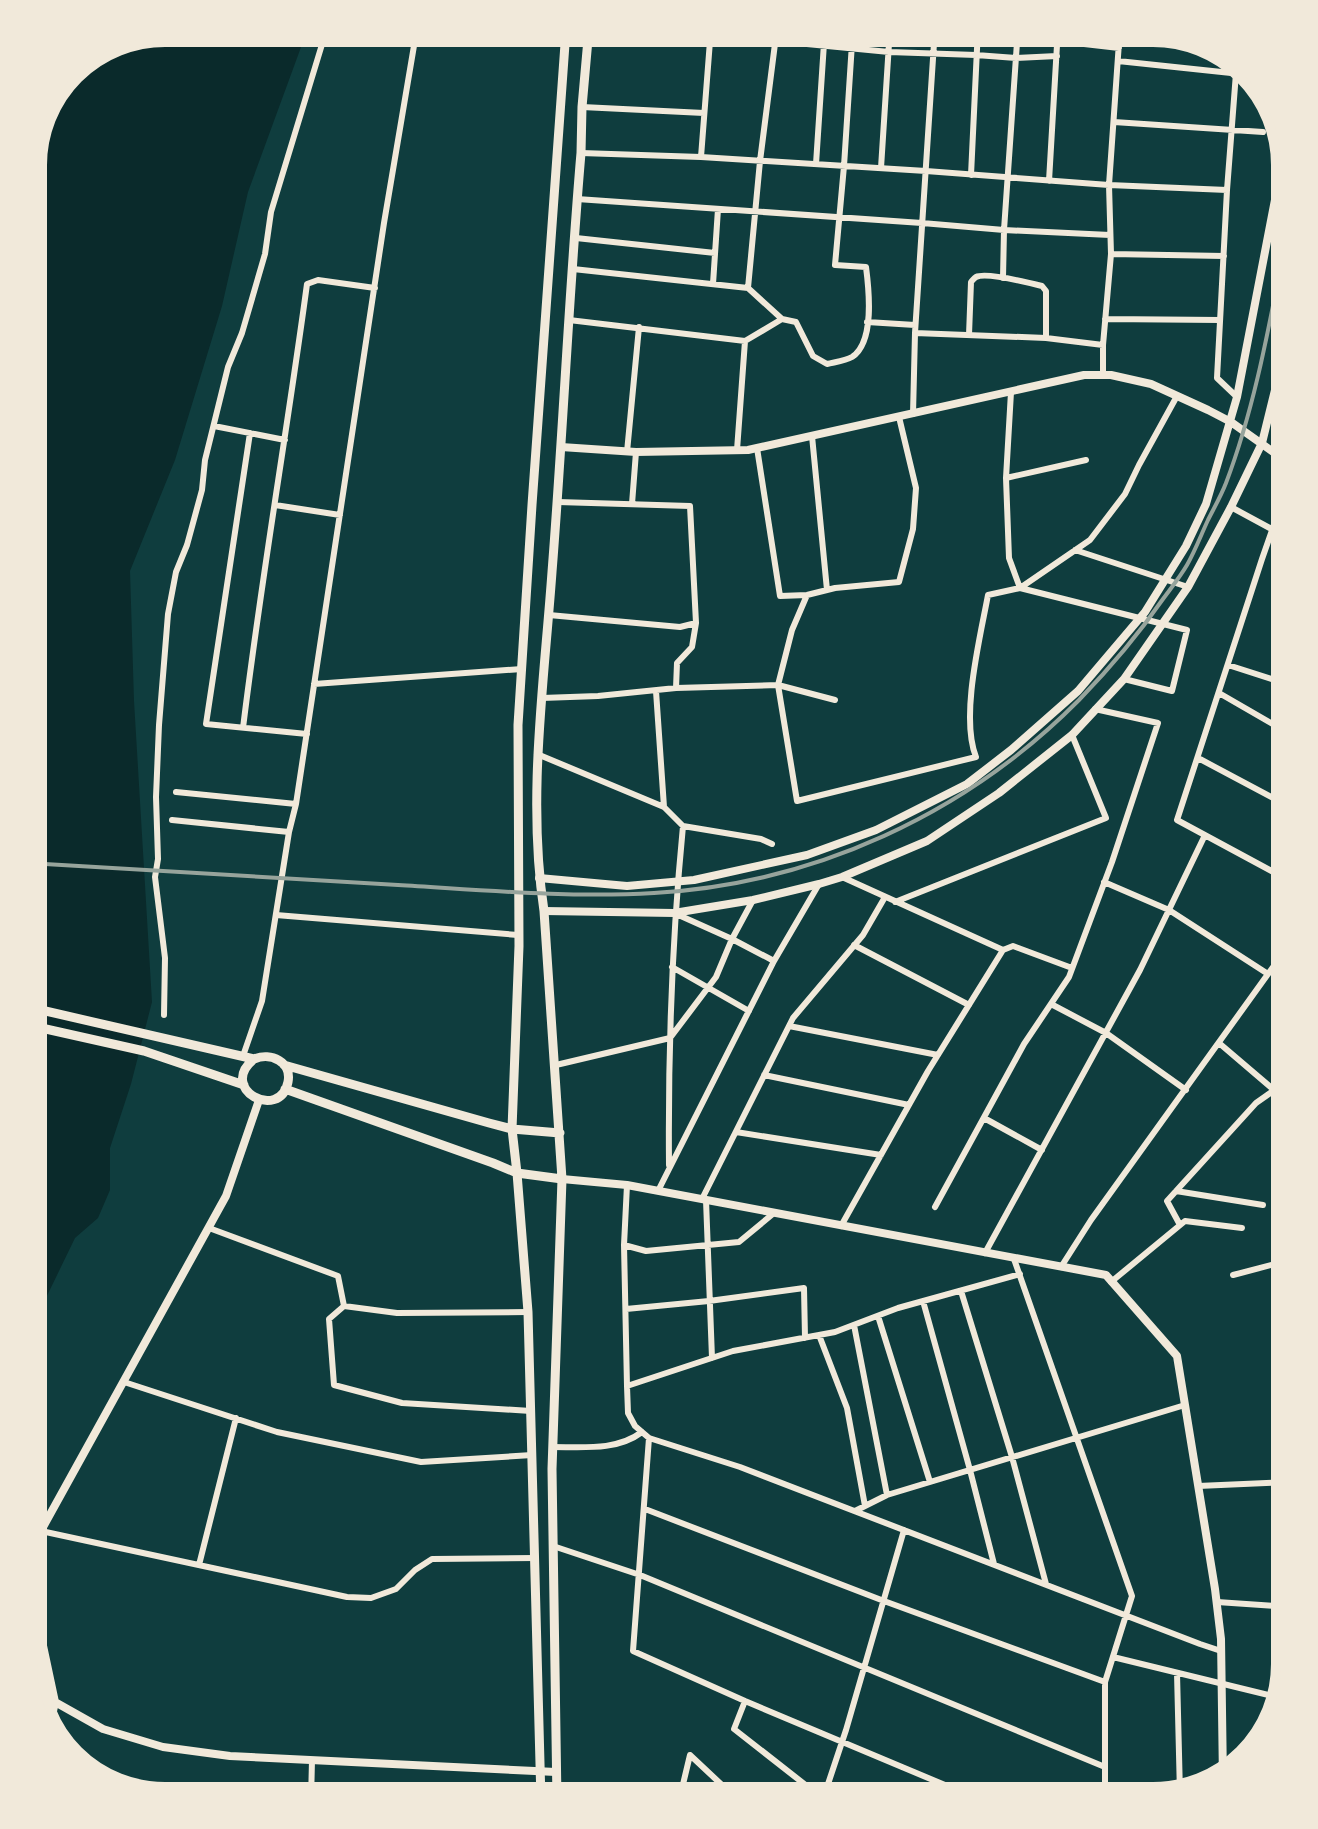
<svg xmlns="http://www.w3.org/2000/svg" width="1318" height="1829" viewBox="0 0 1318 1829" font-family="'Fira Sans',sans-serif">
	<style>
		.water { fill: #0a2a2b }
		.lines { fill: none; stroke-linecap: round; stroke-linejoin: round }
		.minor { stroke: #f1e9da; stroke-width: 6 }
		.secondary { stroke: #f1e9da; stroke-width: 8 }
		.primary { stroke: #f1e9da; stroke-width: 9 }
		.rail { stroke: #97a49c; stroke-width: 4 }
		.rim { fill: none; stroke: #f1e9da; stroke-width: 10 }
	</style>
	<rect width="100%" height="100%" fill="#0f3d3e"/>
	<path class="water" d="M165 28H308L248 192 222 306 175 460 130 571 134 701 152 1002 131 1084 110 1148V1190L98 1218 75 1238 28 1335V156L42 104 74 62Z"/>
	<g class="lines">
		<path class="minor" d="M588 32 710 40
			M776 41 889 52 976 55 1016 58 1057 56
			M1058 41 1119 48
			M1118 61 1250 75
			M1236 73 1227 190 1217 378 1237 397
			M582 107 704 113
			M1114 122 1263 132
			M581 153 701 157 926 171 1109 185 1227 190
			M701 157 711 28
			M816 164 825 28
			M881 168 890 28
			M971 175 978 28
			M1049 181 1058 28
			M577 199 922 223 1004 230 1110 235
			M576 238 715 253
			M1111 254 1224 256
			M573 269 748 288
			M1003 278 1004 230 1018 28
			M713 284 718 209
			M782 319 796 322 813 356 827 364C835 362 845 361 852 357 875 342 869 290 866 267L835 265 844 166 853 28
			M1105 319 1220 320
			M569 320 745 341
			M867 322 915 325
			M915 333 1046 338 1103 345
			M969 335 971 282C973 280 974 278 976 277 986 272 1030 283 1042 286L1046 291V338
			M1103 375V345L1111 254 1109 185 1120 28
			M1011 392 1006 478 1009 558 1020 588 1187 630 1172 691 1124 679
			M913 414 915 333 935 28
			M214 426 285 440
			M250 433 206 724 307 734
			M812 436 827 590
			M757 448 780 596 807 595 835 588 899 582 913 529 916 488 899 417
			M737 450 745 341 782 319 748 288 760 161 777 28
			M627 452 639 327
			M1006 478 1086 460
			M632 504 636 452
			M275 505 340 515
			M1231 507 1290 539
			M1075 550 1188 587
			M807 595 792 630 778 685 797 801 976 757C960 717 980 638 988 595L1020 588 1090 540 1125 494 1139 465 1177 396
			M549 615 680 627 696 623
			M1228 665 1275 680 1290 650
			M314 684 522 669
			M676 688 778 685 835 700
			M656 691 664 807
			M1219 693 1290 734
			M542 698 598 696 676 688 677 663 692 647 696 623 690 506 558 502
			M243 728C261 580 287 432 307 284L318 280 375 288
			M537 754 664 807 683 826 761 839 772 844
			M1198 758 1290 807
			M176 792 296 804
			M172 820 289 832
			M1290 881 1177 820 1262 559 1290 479
			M1104 882 1169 910 1268 974
			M895 902 1106 818 1072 735
			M674 913 732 939 774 961
			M276 915 518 935
			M854 945 969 1005
			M1003 950 1013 946 1072 968
			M672 967 749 1011
			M1051 1004 1106 1033 1186 1090
			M164 1015 165 958 155 877 158 859 156 797 159 725 168 614 176 572 187 545 202 490 205 460 228 367 242 333 265 254 271 212 327 28
			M789 1026 938 1055
			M1219 1043 1274 1090 1290 1127
			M243 1056 262 1001 289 832 296 804 384 223 417 28
			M556 1065 670 1038 716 977 732 939 753 900
			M764 1075 909 1105
			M984 1118 1042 1150
			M736 1132 881 1155
			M669 1165C668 1052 672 939 683 826
			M627 1185 624 1245 627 1386 628 1413 635 1426 649 1438 740 1467 1200 1644 1221 1651
			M658 1191 774 961 819 884
			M1176 1191 1263 1205
			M702 1199 793 1018 863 935 885 897
			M706 1200 712 1358
			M935 1207 1024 1044 1069 977 1112 862 1158 723 1095 709
			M1180 1225 1167 1201 1256 1103 1290 1079
			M841 1226 928 1071 1003 950 842 877
			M209 1228 338 1276 344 1306 397 1313 528 1312
			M624 1245 646 1251 739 1242 774 1213
			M985 1253 1140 970 1205 835
			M1014 1259 1132 1596 1105 1682V1801
			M1061 1267 1091 1220 1268 974 1288 947 1290 949
			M1233 1275 1290 1260
			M1111 1282 1185 1221 1242 1228
			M961 1291 1012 1457 1046 1584
			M923 1301 970 1470 994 1564
			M344 1306 329 1319 334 1385 402 1403 531 1411
			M626 1309 709 1301 804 1288 805 1338
			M878 1316 930 1482
			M854 1325 887 1495
			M819 1335 847 1408 865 1506
			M124 1382 277 1432 421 1462 532 1455
			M627 1386 733 1351 835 1332 898 1308 1020 1274
			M649 1438 633 1651 745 1701 983 1801
			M552 1447C583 1447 617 1451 642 1432
			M1198 1486 1290 1482
			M645 1509 884 1601 1105 1682
			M855 1511 887 1495 1185 1405
			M41 1531 347 1597 371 1598 396 1589 415 1570 432 1559 535 1558
			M553 1546 640 1575 1105 1767
			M199 1565 236 1418
			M1217 1602 1290 1607
			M1113 1657 1281 1698
			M1177 1673 1180 1794
			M745 1701 734 1729 826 1801
			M823 1799 846 1730 904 1530
			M311 1801 312 1760
			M679 1801 690 1755 739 1801"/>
		<path class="secondary" d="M561 447 636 452 748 450 1084 375H1111L1151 384 1208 410 1231 422 1290 464
			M539 878 627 886 694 880 807 855 876 830 967 784 1011 750 1078 691 1145 612 1186 546 1206 504 1237 397 1285 148
			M544 911 674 913 753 900 819 884 842 877 927 841 999 793 1072 735 1124 679 1188 587 1231 507 1262 443 1290 329
			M562 1179 627 1185 1106 1275 1177 1356 1215 1589 1221 1639 1223 1781
			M55 1702 103 1729 163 1747 230 1756 556 1772
			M48 1734 55 1702 35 1608 32 1547 226 1196 259 1100"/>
		<path class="primary" d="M28 1007 254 1059C271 1052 292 1062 288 1082 280 1122 217 1089 254 1059
			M28 1025 144 1051 244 1085
			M284 1065 489 1123 512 1129 560 1133
			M285 1089 493 1163 517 1173 562 1179
			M541 1801 528 1312 517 1173 512 1129 519 946 518 725 532 505 565 44 568 28
			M557 1801 552 1469 562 1179 544 911C527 799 544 684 552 572 563 432 569 292 581 153L582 107 589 28"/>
		<path class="rail" d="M28 863C152 870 275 878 398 885 483 890 569 898 654 893 814 884 966 814 1079 700 1110 668 1138 635 1163 599 1171 588 1180 577 1187 565 1195 551 1201 535 1208 520 1214 508 1221 496 1226 483 1258 399 1272 308 1290 219"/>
	</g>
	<path d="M0 0H1318V1829H0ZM165 42H1153A123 123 0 0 1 1276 165V1664A123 123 0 0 1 1153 1787H165A123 123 0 0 1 42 1664V165A123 123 0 0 1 165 42Z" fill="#f1e9da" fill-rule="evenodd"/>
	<path class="rim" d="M165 42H1153A123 123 0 0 1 1276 165V1664A123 123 0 0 1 1153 1787H165A123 123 0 0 1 42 1664V165A123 123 0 0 1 165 42Z"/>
</svg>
